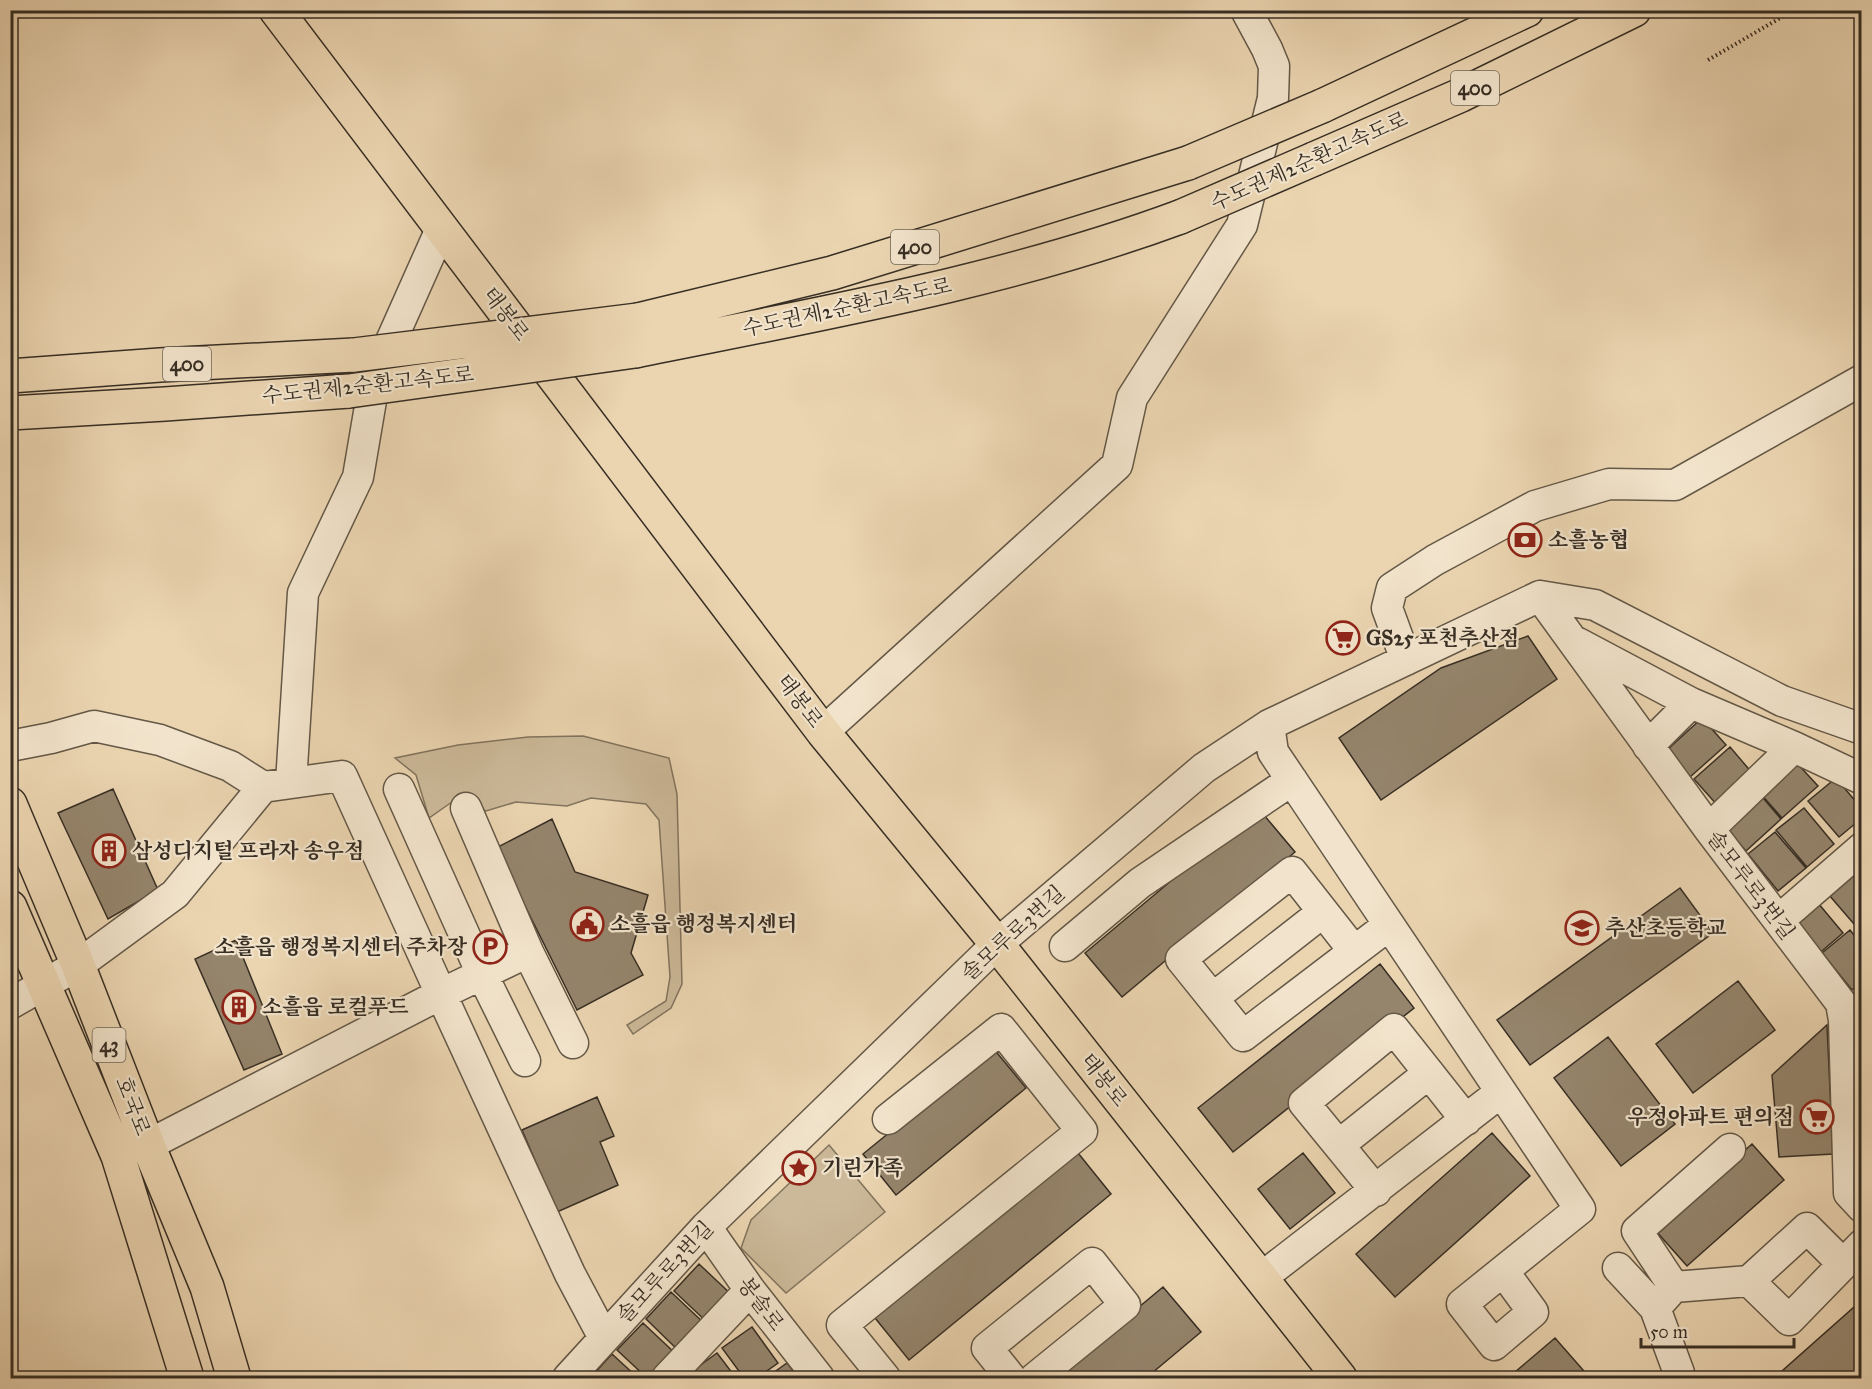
<svg xmlns="http://www.w3.org/2000/svg" width="1872" height="1389" viewBox="0 0 1872 1389" font-family="'IM FELL Great Primer','Noto Serif KR',serif">
	<style>
		.green { fill: #ccb999; stroke: #82745e; stroke-width: 1.5 }
		.building { fill: #95856d; stroke: #372e24; stroke-width: 1.5 }
		.lines { fill: none; stroke-linecap: round; stroke-linejoin: round }
		.minor-casing { stroke: #645847; stroke-width: 33 }
		.major-casing { stroke: #372e24; stroke-width: 36 }
		.highway-casing { stroke: #372e24; stroke-width: 36 }
		.path { stroke: #372e24; stroke-width: 4; stroke-dasharray: 1.5 3; stroke-linecap: butt }
		.minor { stroke: #f2e4cc; stroke-width: 30 }
		.major { stroke: #ebd5b1; stroke-width: 33 }
		.highway { stroke: #ebd5b1; stroke-width: 33 }
		.highway-bridge-casing { stroke: #372e24; stroke-width: 36; stroke-linecap: butt }
		.highway-bridge { stroke: #ebd5b1; stroke-width: 33 }
		.labels { text-anchor: middle; dominant-baseline: central; stroke-width: 4.5; stroke-linejoin: round; paint-order: stroke }
		.shield { fill: #f2e4cc; stroke: #6f6556; stroke-width: 1.5 }
		.shield-label { font-size: 20px; font-weight: bold; fill: #372e24 }
		.street-label { font-size: 21px; fill: #372e24; stroke: #f2e4cc }
		.poi-label { font-size: 21px; font-weight: bold; fill: #372e24; stroke: #f2e4cc; text-anchor: start }
	</style>
	<rect width="100%" height="100%" fill="#ebd5b1"/>
	<filter id="stains"><feTurbulence type="fractalNoise" baseFrequency=".00333" numOctaves="4"/><feColorMatrix values="0 0 0 0 .2 0 0 0 0 .09 0 0 0 0 .02 0 0 0 .5 -.17"/></filter>
	<radialGradient id="worn" r=".72"><stop offset=".6" stop-color="#630" stop-opacity="0"/><stop offset="1" stop-color="#630" stop-opacity=".3"/></radialGradient>
	<path class="green" d="M583 736 669 758 677 794 682 984 671 1008 633 1034 627 1025 666 1001 670 977 659 820 646 804 591 798 567 806 516 802 486 811 459 797 429 818 416 775 395 758 458 745 528 737Z
		M829 1145 885 1212 786 1293 741 1248 751 1220Z"/>
	<path class="building" d="M1528 636 1557 679 1381 800 1339 738 1441 668Z
		M1702 718 1726 745 1690 777 1667 750Z
		M1730 747 1753 774 1718 806 1694 779Z
		M1794 760 1818 786 1782 818 1759 792Z
		M1836 778 1862 809V818L1839 837 1808 801Z
		M113 789 158 890 108 919 58 813Z
		M1758 792 1781 819 1746 851 1722 824Z
		M1258 808 1295 852 1122 997 1085 953Z
		M1804 808 1834 844 1807 867 1776 830Z
		M552 819 575 872 648 895 631 953 643 975 577 1010 496 848Z
		M1775 832 1806 868 1778 891 1748 854Z
		M1850 865 1862 878V918L1854 924 1823 888Z
		M1680 888 1713 933 1530 1065 1497 1020Z
		M1813 897 1843 933 1816 956 1786 921Z
		M1850 930 1862 945V982L1852 990 1822 953Z
		M236 940 282 1054 244 1070 195 959Z
		M1380 964 1414 1008 1233 1152 1198 1108Z
		M1738 981 1775 1030 1693 1093 1656 1044Z
		M1827 1025 1833 1154 1779 1157 1772 1075Z
		M1608 1037 1675 1124 1621 1166 1554 1078Z
		M993 1048 1026 1088 896 1195 863 1154Z
		M597 1097 614 1136 600 1142 618 1185 557 1212 522 1130Z
		M1492 1133 1530 1176 1395 1297 1356 1254Z
		M1070 1143 1111 1194 909 1360 867 1308Z
		M1752 1144 1784 1180 1687 1266 1655 1230Z
		M1303 1153 1335 1193 1290 1229 1258 1189Z
		M699 1264 734 1297 709 1324 674 1291Z
		M1163 1287 1201 1332 1146 1378H1054Z
		M671 1292 707 1326 681 1353 646 1319Z
		M1862 1300V1369L1850 1378H1774Z
		M643 1323 678 1356 657 1378H647L617 1350Z
		M752 1327 778 1363 757 1378H744L722 1348Z
		M1555 1338 1590 1378H1508Z
		M717 1353 736 1378H683Z
		M612 1354 638 1378H590Z
		M787 1363 799 1378H766Z"/>
	<g class="lines">
		<defs>
			<path id="minor" d="M1540 596 1709 829 1841 1003 1844 1020 1849 1193 1862 1207
				M1578 643 1691 703 1794 747 1862 779
				M1406 660 1387 608 1392 588 1435 560 1535 506 1609 484 1675 485 1862 380
				M1269 725 1273 752 1580 1209 1462 1304 1494 1345 1533 1312 1503 1271
				M823 732 1117 465 1132 398 1242 225 1273 98 1274 66 1267 49 1246 10
				M10 746 51 738 94 726 160 740 230 766 263 787
				M1648 746 1691 703
				M291 783 303 593 358 477 375 377 441 229
				M399 789 482 974 525 1061
				M1709 829 1794 747
				M1779 920 1862 848
				M1065 946 1140 883 1292 780
				M1354 951 1292 872 1181 959 1243 1036 1389 925
				M528 952 573 1043
				M1213 998 1323 912
				M10 1004 78 965 175 894 263 787 342 776 441 994 570 1274 604 1338
				M148 1145 441 994 528 952 466 808
				M1339 1145 1429 1073
				M1376 1191 1304 1103 1394 1029 1466 1120
				M706 1227 750 1290 819 1378
				M1843 1264 1807 1228 1749 1281 1789 1320 1862 1245
				M1618 1268 1655 1308
				M1261 1278 1501 1092
				M1674 1287 1637 1231 1730 1149
				M1679 1373 1655 1308 1674 1287 1749 1281
				M568 1378 706 1227 997 944 1204 768 1269 725 1540 596 1595 605 1782 701 1862 729
				M667 1378 750 1290
				M885 1378 842 1325 1082 1131 1001 1029 888 1119
				M1011 1378 987 1348 1092 1263 1125 1305 1035 1378"/>
			<path id="major" d="M276 10 823 732 997 944 1340 1378
				M10 804 78 965 148 1145 207 1287 234 1378
				M10 907 118 1156 187 1378"/>
			<path id="highway" d="M1322 106 1527 10
				M1314 159 1461 95 1634 10
				M638 320 832 273 1188 163
				M635 351C818 314 1004 282 1180 217
				M10 376 160 365 354 355
				M10 413 165 404 349 391"/>
		</defs>
		<use href="#minor" class="minor-casing"/>
		<use href="#major" class="major-casing"/>
		<use href="#highway" class="highway-casing"/>
		<path class="path" d="M1708 60 1794 10"/>
		<use href="#minor" class="minor"/>
		<use href="#major" class="major"/>
		<use href="#highway" class="highway"/>
		<defs>
			<path id="highway-bridge" d="M1188 163 1322 106
				M1180 217 1314 159
				M354 355 638 320
				M349 391 635 351"/>
		</defs>
		<use href="#highway-bridge" class="highway-bridge-casing"/>
		<use href="#highway-bridge" class="highway-bridge"/>
	</g>
	<defs>
		<symbol id="bank-ring" viewBox="-11 -11 22 22"><circle r="9.5" fill="#f2e4cc" stroke="#8f2418" stroke-width="1.5"/><path d="M-6-4H6V4H-6ZM0-2.3a2.3 2.3 0 1 0 0 4.6a2.3 2.3 0 1 0 0-4.6Z" fill="#8f2418"/></symbol>
		<symbol id="supermarket-ring" viewBox="-11 -11 22 22"><circle r="9.5" fill="#f2e4cc" stroke="#8f2418" stroke-width="1.5"/><path d="M-6-5.5h2.5l.6 2H6L4.5 2H-2.5L-4.4-4H-6ZM-1.5 3.2a1.3 1.3 0 1 0 .1 0ZM3 3.2a1.3 1.3 0 1 0 .1 0Z" fill="#8f2418"/></symbol>
		<symbol id="building-ring" viewBox="-11 -11 22 22"><circle r="9.5" fill="#f2e4cc" stroke="#8f2418" stroke-width="1.5"/><path d="M-4-6H4V6H1V3H-1V6H-4ZM-2.5-4.3h1.7v1.8h-1.7ZM.8-4.3h1.7v1.8H.8ZM-2.5-1h1.7V.8h-1.7ZM.8-1h1.7V.8H.8Z" fill="#8f2418"/></symbol>
		<symbol id="civic-ring" viewBox="-11 -11 22 22"><circle r="9.5" fill="#f2e4cc" stroke="#8f2418" stroke-width="1.5"/><path d="M-.6-6.5H3V-4.5H.6V-3L4-1V1h2V6H-6V1h2V-1L-.6-3ZM-1.2 2.5V6h2.4V2.5Z" fill="#8f2418"/></symbol>
		<symbol id="school-ring" viewBox="-11 -11 22 22"><circle r="9.5" fill="#f2e4cc" stroke="#8f2418" stroke-width="1.5"/><path d="M0-5L7-2L0 1L-7-2ZM-4 1L0 2.5L4 1V4Q0 6-4 4Z" fill="#8f2418"/></symbol>
		<symbol id="parking-ring" viewBox="-11 -11 22 22"><circle r="9.5" fill="#f2e4cc" stroke="#8f2418" stroke-width="1.5"/><path d="M-3.5-5.5H1a3.5 3.5 0 0 1 0 7H-1V5.5H-3.5ZM-1-3.4V-.6H.8a1.4 1.4 0 0 0 0-2.8Z" fill="#8f2418"/></symbol>
		<symbol id="sight-ring" viewBox="-11 -11 22 22"><circle r="9.5" fill="#f2e4cc" stroke="#8f2418" stroke-width="1.5"/><path d="M0-6L1.8-2.2L6-1.7L2.9 1.2L3.7 5.4L0 3.3L-3.7 5.4L-2.9 1.2L-6-1.7L-1.8-2.2Z" fill="#8f2418"/></symbol>
	</defs>
	<g fill-rule="evenodd">
		<use href="#bank-ring" x="1506" y="521" width="38" height="38"/>
		<use href="#supermarket-ring" x="1324" y="619" width="38" height="38"/>
		<use href="#building-ring" x="90" y="832" width="38" height="38"/>
		<use href="#civic-ring" x="568" y="905" width="38" height="38"/>
		<use href="#school-ring" x="1563" y="909" width="38" height="38"/>
		<use href="#parking-ring" x="471" y="928" width="38" height="38"/>
		<use href="#building-ring" x="220" y="988" width="38" height="38"/>
		<use href="#supermarket-ring" x="1798" y="1098" width="38" height="38"/>
		<use href="#sight-ring" x="780" y="1149" width="38" height="38"/>
	</g>
	<g class="labels">
		<g class="shield">
			<rect x="1451" y="71" width="48" height="34" rx="4.5"/>
			<rect x="891" y="230" width="48" height="34" rx="4.5"/>
			<rect x="163" y="347" width="48" height="34" rx="4.5"/>
			<rect x="92.5" y="1028" width="33" height="34" rx="4.5"/>
		</g>
		<g class="shield-label">
			<text x="1475" y="88">400</text>
			<text x="915" y="247">400</text>
			<text x="187" y="364">400</text>
			<text x="109" y="1045">43</text>
		</g>
		<g class="street-label">
			<text transform="translate(1309 161) rotate(-24)">수도권제2순환고속도로</text>
			<text transform="translate(847 307) rotate(-12)">수도권제2순환고속도로</text>
			<text transform="translate(506 314) rotate(53)">태봉로</text>
			<text transform="translate(368 385) rotate(-6)">수도권제2순환고속도로</text>
			<text transform="translate(800 701) rotate(53)">태봉로</text>
			<text transform="translate(1751 885) rotate(53)">솔모루로3번길</text>
			<text transform="translate(1013 933) rotate(-42)">솔모루로3번길</text>
			<text transform="translate(1104 1080) rotate(52)">태봉로</text>
			<text transform="translate(133 1106) rotate(69)">호국로</text>
			<text transform="translate(665 1272) rotate(-47)">솔모루로3번길</text>
			<text transform="translate(761 1304) rotate(53)">봉솔로</text>
		</g>
		<g class="poi-label">
			<text x="1548" y="540">소흘농협</text>
			<text x="1366" y="638">GS25 포천추산점</text>
			<text x="132" y="851">삼성디지털 프라자 송우점</text>
			<text x="610" y="924">소흘읍 행정복지센터</text>
			<text x="1605" y="928">추산초등학교</text>
			<text x="467" y="947" text-anchor="end">소흘읍 행정복지센터 주차장</text>
			<text x="262" y="1007">소흘읍 로컬푸드</text>
			<text x="1794" y="1117" text-anchor="end">우정아파트 편의점</text>
			<text x="822" y="1168">기린가족</text>
		</g>
	</g>
	<rect width="1872" height="1389" fill="none" stroke="#ebd5b1" stroke-width="36"/>
	<rect x="12" y="12" width="1848" height="1365" fill="none" stroke="#372e24" stroke-width="3"/>
	<rect x="18" y="18" width="1836" height="1353" fill="none" stroke="#372e24" stroke-width="1.5"/>
	<path d="M1641 1338v9h153v-9" fill="none" stroke="#372e24" stroke-width="3"/>
	<text x="1650" y="1338" font-size="18" fill="#372e24" stroke="#f2e4cc" stroke-width="4.5" paint-order="stroke">50 m</text>
	<rect width="100%" height="100%" filter="url(#stains)"/>
	<rect width="100%" height="100%" fill="url(#worn)"/>
</svg>
